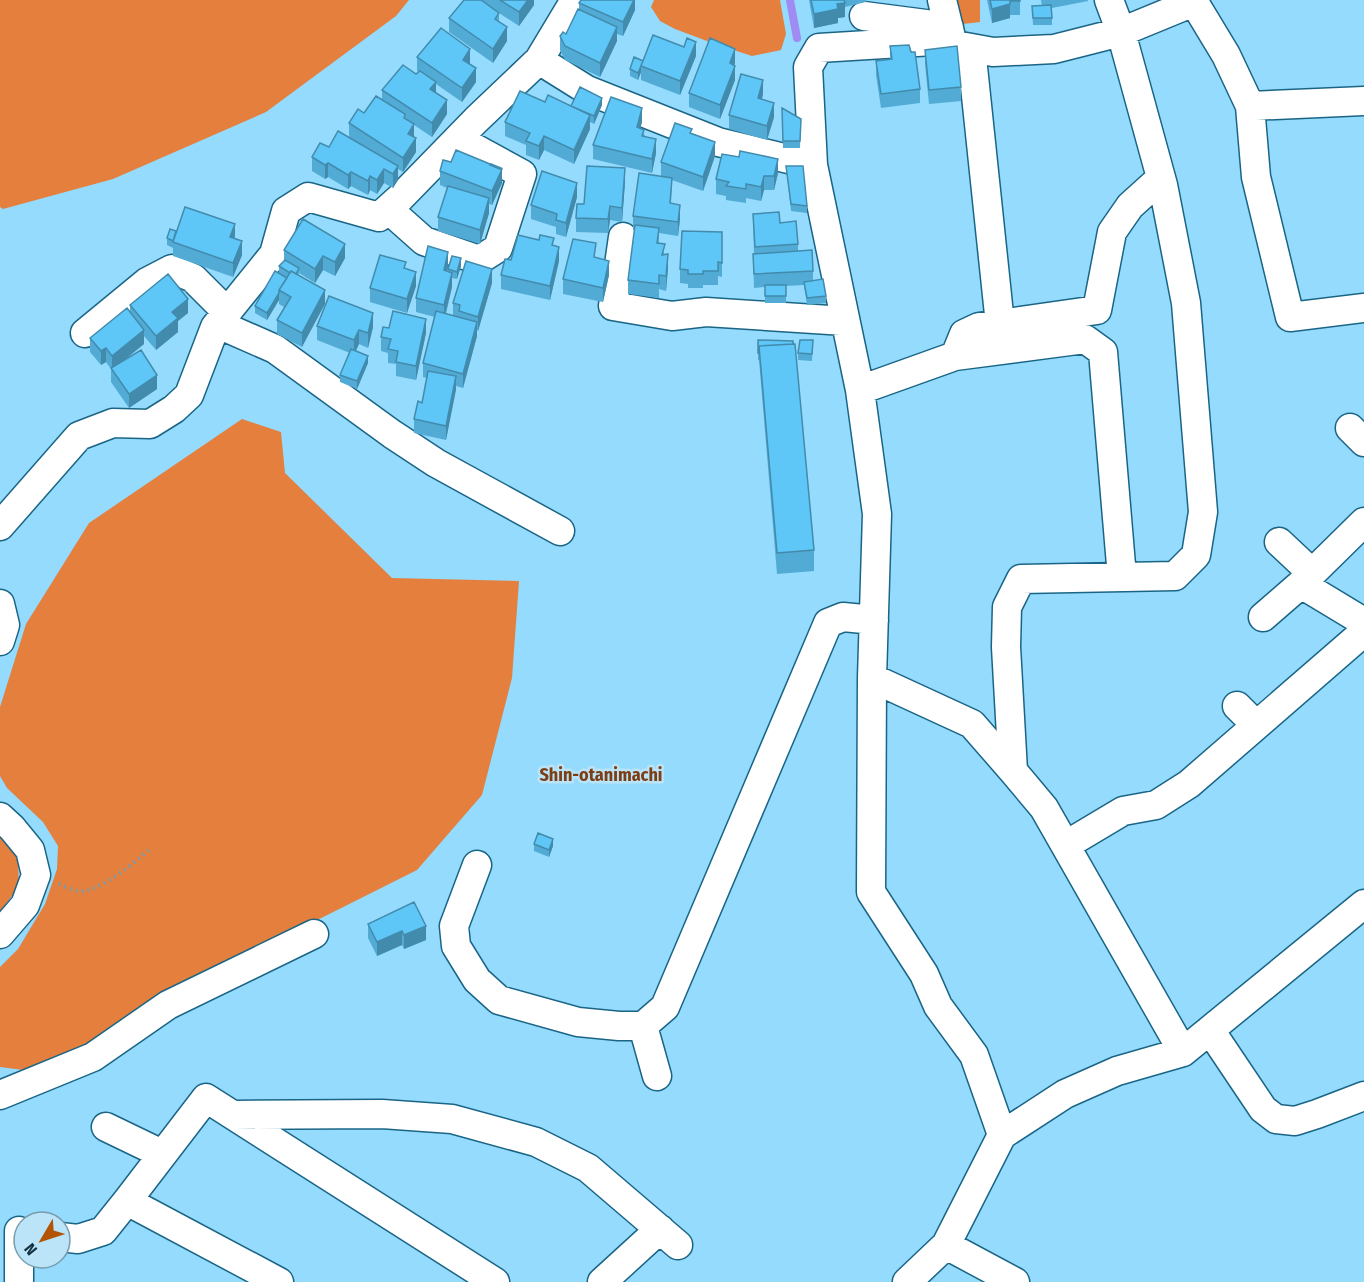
<svg xmlns="http://www.w3.org/2000/svg" width="1364" height="1282" viewBox="0 0 1364 1282" font-family="'Fira Sans Condensed',sans-serif">
	<style>
		.forest { fill: #e47f3d }
		.lines { fill: none; stroke-linecap: round; stroke-linejoin: round }
		.stream { stroke: #9f8bf1; stroke-width: 8 }
		.minor-casing { stroke: #1a6585; stroke-width: 31 }
		.path { stroke: #68a0bc; stroke-width: 4; stroke-dasharray: 1.5 4.5; stroke-linecap: butt }
		.minor { stroke: #fff; stroke-width: 28 }
		.wall { fill: #52abd4 }
		.shaded-wall { fill: #428bad }
		.building { fill: #5fc7f7; stroke: #428bad; stroke-width: 1.5 }
		.labels { text-anchor: middle; dominant-baseline: central; stroke-width: 5; stroke-linejoin: round; paint-order: stroke }
		.quarter-label { font-size: 18px; font-weight: bold; fill: #7c3f15; stroke: #bbe4f9 }
	</style>
	<rect width="100%" height="100%" fill="#94dbfe"/>
	<path class="forest" d="M0 0H409L396 16 266 112 113 179 3 209 0 207Z
		M654 0H780L786 34 781 50 752 56 715 44 675 29 660 21 651 7Z
		M955 0H980V22L963 24Z
		M242 419 281 432 285 473 392 578 519 581 512 678 482 795 417 870 156 1001 88 1049 23 1070 0 1067V967L18 949 45 904 57 869 58 846 43 822 7 788 0 776V707L26 624 89 523Z
		M0 825 18 861 19 886 0 912Z"/>
	<g class="lines">
		<path class="stream" d="M790 0 797 38"/>
		<defs>
			<path id="minor" d="M942 0 953 45
				M864 16 949 27
				M971 48 1000 324
				M539 60 575 0
				M1250 106 1364 101
				M388 209 424 241 479 260 498 248 522 174 458 139
				M623 237 613 306 672 316 706 312 845 321
				M218 324 275 349 392 434 436 463 560 531
				M85 333 147 282 172 269 193 278 227 312
				M955 356 964 334 979 327 1097 310 1112 232 1130 206 1161 178
				M860 390 955 356 1085 339 1103 352 1122 577
				M1350 428 1364 442
				M1364 522 1301 584 1364 622
				M0 526 79 436 113 423 150 424 174 409 189 395 215 327 274 254 286 211 308 197 379 217 400 198 476 120 539 60 587 90 718 142 813 165
				M1279 542 1312 573
				M0 604 5 625 0 641
				M1263 617 1301 584
				M872 678 972 724 1013 771 1044 808 1183 1052
				M1237 706 1256 725
				M1013 771 1006 647 1007 607 1021 579 1175 576 1196 555 1203 512 1186 303 1163 185 1121 32 1109 0
				M0 817 12 828 30 850 36 875 25 905 0 934
				M1066 845 1123 811 1156 805 1189 784 1364 632
				M477 865 454 926 456 946 477 980 499 1000 578 1022 619 1026H643L665 1007 828 623 843 617 874 620
				M643 1026 657 1076
				M1210 1030 1263 1109 1276 1119 1295 1121 1317 1114 1364 1096
				M0 1095 93 1057 168 1005 314 934
				M234 1115 382 1114 452 1119 536 1142 588 1168 678 1245
				M106 1127 162 1154
				M1002 1135 974 1055 938 1006 924 974 871 892 872 678 877 514 860 390 813 165 808 67 819 48 933 41 993 52 1054 49 1121 32 1194 2 1226 55 1250 106 1256 177 1290 317 1364 308
				M19 1231V1282
				M60 1237 78 1239 103 1231 127 1201
				M946 1245 1015 1282
				M279 1282 127 1201 206 1098 495 1282
				M602 1282 660 1229
				M907 1282 946 1245 1002 1135 1065 1094 1117 1071 1183 1052 1364 904"/>
		</defs>
		<use href="#minor" class="minor-casing"/>
		<path class="path" d="M59 884C65 886 71 890 77 891 96 895 135 862 149 850"/>
		<use href="#minor" class="minor"/>
	</g>
	<path class="wall" d="M464 0H534V5L519 26 499 13V21L507 41 493 63 449 32V18Z
		M635 0V10L623 36 617 34V41L600 77 565 60 560 50V36L566 34 579 10V3Z
		M809 0H866V2L845 7V17L838 18V23L814 28Z
		M987 0H1020V15H1010V18L992 23Z
		M1041 0H1088V1L1052 8V25H1033L1032 6H1042Z
		M890 46 911 52 920 89V103L881 108 876 75V61L890 59Z
		M925 50 961 87V101L929 104 925 64Z
		M696 56 680 95 641 80V72L638 80 630 76V69L643 61Z
		M417 57 470 63 469 64 476 82 462 102 436 84V93L447 114 432 137 414 125V137L416 152 403 172 398 169V180L393 188 384 183 377 194 370 190 368 195 351 186 348 189 328 177 325 179 312 171V157L329 147 349 137V123L382 100V90L416 74 419 72 417 71Z
		M735 63 734 66 735 80 720 119 689 107V93Z
		M763 94 762 100 774 117 767 140 729 129V115Z
		M545 102 571 106 602 105 594 124 590 122V129L574 164 544 150 539 160 526 155V145L505 136V122Z
		M782 108 801 119 800 148H783Z
		M642 122 640 128 656 153 652 173 593 159V145Z
		M692 134 715 156 703 191 672 180 671 203 680 219 678 236 659 233V243L665 255 668 268 666 291 659 289V298L628 294V280L635 230H633V216L661 176V162Z
		M786 166 807 206V213L791 211Z
		M440 171 502 183 492 205 489 204V213L480 244 438 231V217L447 188 440 185Z
		M778 173 774 190H764L761 201 746 198V203L726 200V196L716 194V179Z
		M625 182 622 222 610 220 608 233 576 232V218L584 204Z
		M577 197 566 237 556 234V227L531 219V205Z
		M753 214 780 223 798 244V251L813 271V280L826 296V303L807 305 804 285 786 286V303H765V287L754 288 753 254H754Z
		M176 231 235 238 242 255 233 277 173 256V248L167 245V238Z
		M722 232V277L718 276V285H703V288H688V284L680 283V269Z
		M284 250 345 258 335 276 323 270 315 283 299 273 298 276 325 290 302 347 277 334V320L284 307 279 304V300L267 320 255 313V306L279 273V266L284 261Z
		M596 257 609 275 603 302 563 294V279Z
		M511 260 559 261 550 300 501 289V275Z
		M461 266 457 279 452 278V287L446 314 453 315V303L492 283 478 331 477 330V336L463 388 456 386 446 440 414 433V419L422 403 427 378 423 377V363L435 317 416 312V298L448 267 447 271H448V269Z
		M406 269 416 286 407 313 370 302V288Z
		M130 305 188 313 178 321V332L156 350 144 336V344L124 360 157 389 129 408 111 382V369L106 362 101 365 90 352V338L130 312Z
		M317 326 373 327 368 348 359 344 356 351 368 363 357 389 340 382V375L350 353 317 340Z
		M426 333 416 380 396 376V364L388 363V353L381 351V337Z
		M758 340 814 550V571L777 574 759 360H758Z
		M813 340 812 361 798 360V353Z
		M534 844 553 846 549 857 534 851Z
		M368 924 426 926V940L404 949 402 945 377 956 368 938Z"/>
	<path class="shaded-wall" d="M528 0H534V5L519 26V12Z
		M634 0H635V10L623 36V22Z
		M845 3V17L838 18V23L814 28V14L837 4Z
		M1010 4V18L992 23V9Z
		M507 27V41L493 63V49Z
		M617 27V41L600 77V63Z
		M696 42V56L680 95V81Z
		M470 49V63L463 74V60Z
		M735 49V63L730 77V63Z
		M641 66V72L638 80V73Z
		M735 66V80L720 119V105Z
		M476 68V82L462 102V88Z
		M763 80V94L758 112V98Z
		M436 82V96L430 89Z
		M602 98V105L594 124V116Z
		M447 100V114L432 137V123Z
		M774 103V117L767 140V126Z
		M642 108V122L637 141V127Z
		M590 115V129L574 164V150Z
		M414 124V138L408 134Z
		M544 136V150L539 160V146Z
		M416 138V152L403 172V158Z
		M656 139V153L652 173V159Z
		M715 142V156L703 191V177Z
		M778 159V173L774 190V176Z
		M328 163V177L325 179V165Z
		M398 166V180L393 188V174Z
		M625 168V182L622 222V208Z
		M384 169V183L377 194V180Z
		M502 169V183L492 205V191Z
		M351 172V186L348 189V175Z
		M370 176V190L368 195V181Z
		M764 176V190L761 201V187Z
		M577 183V197L566 237V223Z
		M489 198V213L480 244V230Z
		M680 205V219L678 236V222Z
		M610 206V220L608 233V219Z
		M235 224V238L230 237Z
		M242 241V255L233 277V263Z
		M345 244V258L335 276V262Z
		M559 247V261L550 300V286Z
		M448 252V267L444 284V270Z
		M668 254V268L666 291V276Z
		M323 256V270L315 283V269Z
		M461 258V266L457 279V272Z
		M609 261V275L603 302V288Z
		M492 269V283L478 331V317Z
		M416 272V286L407 313V299Z
		M452 273V287L444 319V305Z
		M325 290V304L302 347V333Z
		M279 293V300L267 320V313Z
		M188 299V313L178 321V332L156 350V336L172 312Z
		M373 313V327L368 348V333Z
		M426 319V333L416 380V366Z
		M477 322V336L463 388V374Z
		M144 330V344L112 370V356Z
		M359 330V344L354 354V340Z
		M106 348V362L101 365V351Z
		M368 356V363L357 389V381Z
		M157 375V389L129 408V394Z
		M456 376V390L446 440V426Z
		M553 839V846L549 857V850Z
		M426 926V940L404 949V935Z
		M402 931V945L377 956V942Z"/>
	<path class="building" d="M464 0H481L499 13 495 19 507 27 493 49 449 18Z
		M500 0H528L519 12Z
		M581 0H634L623 22 579 3Z
		M811 0H844L845 3 837 4 838 9 814 14Z
		M990 0H1020V1H1010V4L992 9Z
		M1051 5 1052 18H1033L1032 6Z
		M578 9 617 27 600 63 565 46 560 36 563 32 566 34Z
		M441 28 470 49 463 60 476 68 462 88 417 57Z
		M653 35 684 47 687 38 696 42 680 81 641 66Z
		M710 38 735 49 730 63 735 66 720 105 689 93Z
		M909 45 911 52H915L920 89 881 94 876 61 892 59 890 46Z
		M957 46 961 87 929 90 925 50Z
		M634 57 643 61 638 73 630 69Z
		M403 65 416 74 420 71 436 82 430 89 447 100 432 123 382 90Z
		M741 74 763 80 758 98 774 103 767 126 729 115Z
		M580 87 602 98 594 116 571 106Z
		M520 91 545 102 548 95 590 115 574 150 544 136 539 146 526 141 530 133 505 122Z
		M376 96 405 114 404 118 414 124 408 134 416 138 403 158 349 123 358 109 364 113Z
		M611 97 642 108 637 127 644 130 642 136 656 139 652 159 593 145Z
		M782 108 801 119 800 141H783Z
		M675 123 692 129 690 133 715 142 703 177 661 162Z
		M338 131 398 166 393 174 384 169 377 180 370 176 368 181 351 172 348 175 328 163 325 165 312 157 320 143 329 147Z
		M456 150 502 169 492 191 440 171 443 160 451 162Z
		M740 151 778 159 774 176H764L761 187 746 184V189L726 186 729 182 716 179 722 154 739 157Z
		M491 164 501 168 500 169 490 165Z
		M587 166 625 168 622 208 610 206 608 219 576 218 577 204H584Z
		M786 166H803L807 206 791 204Z
		M542 171 577 183 566 223 556 220 557 214 531 205Z
		M639 173 672 178 670 203 680 205 678 222 633 216Z
		M448 186 489 198 480 230 438 217Z
		M185 207 235 224 230 237 242 241 233 263 173 242Z
		M779 212 780 223 796 221 798 244 755 247 753 214Z
		M303 219 345 244 335 262 323 256 315 269 284 250Z
		M635 225 659 228 657 243 665 244 662 255 668 254 666 276 659 275V284L628 280Z
		M170 229 176 231 173 241 167 238Z
		M682 231 722 232V263L718 262V271H703V274H688V270L680 269Z
		M518 235 539 240 540 235 554 238 552 245 559 247 550 286 501 275 505 259 511 260Z
		M573 239 596 243 594 257 609 261 603 288 563 279Z
		M428 246 448 252 444 270 452 273 444 305 416 298Z
		M812 250 813 271 754 274 753 254Z
		M380 255 406 262 404 268 416 272 407 299 370 288Z
		M452 256 461 258 457 272 448 269Z
		M285 260 299 268 296 274 291 271 290 273 279 266Z
		M466 261 492 269 478 317 459 311 460 305 453 303Z
		M275 271 287 278 279 290V293L267 313 255 306Z
		M291 271 325 290 302 333 277 320 291 297 279 290Z
		M168 274 188 299 172 312 178 318 156 336 130 305Z
		M823 279 826 296 807 298 804 282Z
		M765 285H786V296H765Z
		M329 296 373 313 368 333 359 330 354 340 317 326Z
		M127 308 144 330 112 356 106 348 101 351 90 338Z
		M393 311 426 319 416 366 396 362 398 351 388 349 391 339 381 337 383 327 389 328Z
		M436 311 477 322 463 374 423 363Z
		M758 340 793 341V344L759 346V353H758Z
		M800 340H813L812 354 798 353Z
		M795 344 814 550 777 553 759 346Z
		M351 349 368 356 357 381 340 375Z
		M141 350 157 375 129 394 111 368Z
		M428 371 456 376 446 426 414 419 418 401 422 403Z
		M538 833 553 839 549 850 534 844Z
		M414 902 426 926 404 935 402 931 377 942 368 924Z"/>
	<g class="labels">
		<g class="quarter-label">
			<text x="601" y="775">Shin-otanimachi</text>
		</g>
	</g>
	<g transform="translate(42 1240) rotate(231)"><circle r="28" fill="#bbe4f9" stroke="#789cae" stroke-width="1.5"/>
	<path d="M0-4.5L10 22L0 15L-10 22Z" fill="#b25401"/>
	<text y="-9" font-size="16" font-weight="bold" text-anchor="middle" fill="#13303e">N</text>
	</g>
</svg>
